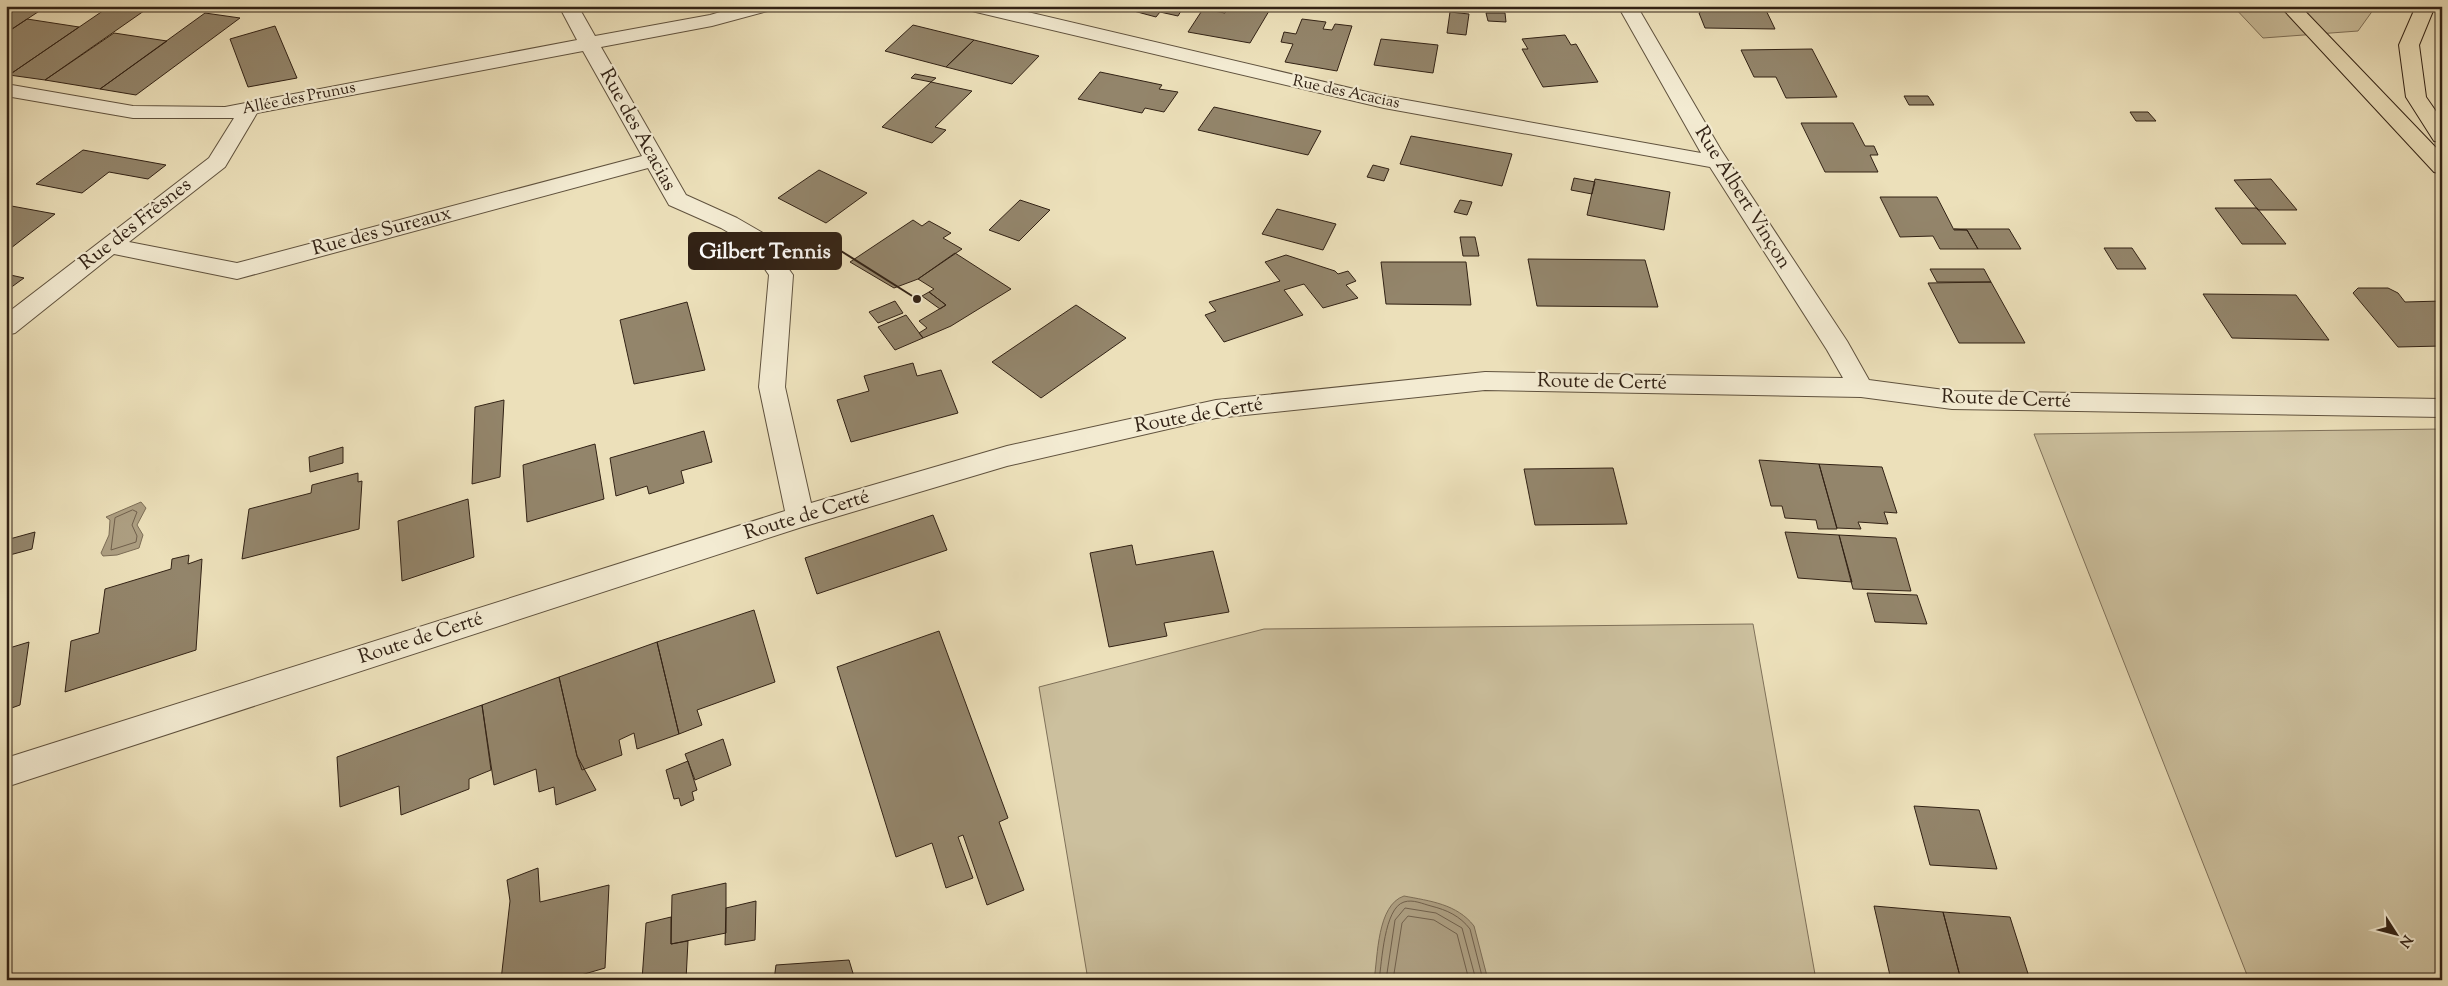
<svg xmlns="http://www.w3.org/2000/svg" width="2448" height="986" viewBox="0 0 2448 986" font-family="'Sorts Mill Goudy',serif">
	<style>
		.green { fill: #ccc09e; stroke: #7f715a }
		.water { fill: #ad9f82; stroke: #7c6d56 }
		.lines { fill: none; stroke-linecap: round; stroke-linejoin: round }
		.shore { stroke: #70604c; stroke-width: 1 }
		.building { fill: #93856b; stroke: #322215 }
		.minor-casing { stroke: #60523e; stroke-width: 2 }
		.highway-casing { stroke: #322215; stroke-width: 2 }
		.minor { fill: #f3ebd2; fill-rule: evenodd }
		.highway { fill: #ece0ba; fill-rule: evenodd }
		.labels { text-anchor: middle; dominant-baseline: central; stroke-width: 4.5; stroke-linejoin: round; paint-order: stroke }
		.far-street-label { font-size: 16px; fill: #322215; stroke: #f3ebd2 }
		.street-label { font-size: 20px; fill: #322215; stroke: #f3ebd2 }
		.leader { fill: none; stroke: #322215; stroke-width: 2 }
		.callout-dot { fill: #322215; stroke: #f3ebd2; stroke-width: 2 }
		.callout { fill: #322215; stroke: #322215; stroke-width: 2 }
		.callout-label { font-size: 21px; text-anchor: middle; font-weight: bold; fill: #fff }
	</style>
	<rect width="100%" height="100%" fill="#ece0ba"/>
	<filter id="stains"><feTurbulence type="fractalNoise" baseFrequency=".004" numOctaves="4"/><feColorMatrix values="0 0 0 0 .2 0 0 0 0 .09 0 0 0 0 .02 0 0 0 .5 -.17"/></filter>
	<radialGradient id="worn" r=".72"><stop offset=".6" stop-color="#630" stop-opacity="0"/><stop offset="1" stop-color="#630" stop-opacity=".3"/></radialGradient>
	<path class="green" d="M2233 6H2376L2358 31 2263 38Z
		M2442 429V980H2249L2034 434Z
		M1753 624 1816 980H1088L1039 687 1264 629Z"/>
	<path class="water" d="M141 502 146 508 137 525 143 535 139 548 117 555 103 556 101 553 109 535 110 520 106 517Z
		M1404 896C1430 901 1457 904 1474 926L1488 980H1374C1378 956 1377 905 1404 896Z"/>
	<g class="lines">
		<path class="shore" d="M133 510 137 512 132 525 137 536 136 542 111 550 115 518Z
			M1379 980C1382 962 1384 908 1404 902 1413 899 1423 904 1431 906 1447 910 1460 916 1470 929L1483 980
			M1386 980 1395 920 1405 908 1436 913 1462 928 1476 980
			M1393 980 1402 923 1408 916 1434 920 1457 934 1469 980"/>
	</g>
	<path class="building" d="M6 6H47L6 33Z
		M110 6H151L45 80 9 75Z
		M1115 6H1184L1178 16 1160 12 1156 17Z
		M1230 6H1272L1250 43 1188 32 1203 9 1225 13Z
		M1714 6H1764L1775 29 1705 28 1699 13 1704 10H1715Z
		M1450 12 1469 14 1466 35 1447 33Z
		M205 13 240 18 136 95 100 89Z
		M1486 13H1505L1506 22 1488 21Z
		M27 19 79 27 9 75 6 74V33Z
		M1302 19 1326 22 1323 29 1332 30 1335 24 1352 26 1337 71 1285 62 1293 44 1281 42 1284 32 1296 34Z
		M913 25 974 40 946 67 885 51Z
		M275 26 297 78 248 87 230 39Z
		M114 33 167 41 100 89 45 80Z
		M1565 35 1571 45 1576 44 1598 82 1543 87 1522 49H1528L1522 39Z
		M1381 39 1438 45 1433 73 1374 65Z
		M974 40 1039 56 1012 84 946 67Z
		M1812 49 1837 97 1786 98 1776 77H1754L1741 50Z
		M1100 72 1162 85 1159 89 1178 92 1164 112 1145 108 1142 113 1078 99Z
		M915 74 936 78 931 82 911 78Z
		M931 82 972 91 935 127 946 130 932 143 882 127Z
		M1904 96H1928L1934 105H1909Z
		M1214 107 1321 131 1308 155 1198 130Z
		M2130 112H2148L2156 121H2136Z
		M1801 123H1853L1865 146H1874L1878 155H1870L1878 172H1825Z
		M1411 136 1512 154 1502 186 1400 164Z
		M83 150 166 165 148 179 109 172 82 193 36 184Z
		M1373 165 1389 169 1384 181 1367 177Z
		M819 170 867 193 826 223 778 198Z
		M1574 178 1595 182 1592 194 1571 190Z
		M1595 179 1670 192 1664 230 1587 215Z
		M2271 179 2297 210H2258L2234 180Z
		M1880 197H1937L1954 230H1967L1978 249H1940L1933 236 1900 237Z
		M1020 200 1050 210 1019 241 989 230Z
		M1460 200 1472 202 1467 215 1454 212Z
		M6 205 55 214 11 248 6 247Z
		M2215 208H2257L2286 244H2242Z
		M1277 209 1336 224 1323 250 1262 234Z
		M913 220 922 226 929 221 951 233 943 238 962 249 918 279 894 288 850 262Z
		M1954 229H2009L2021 249H1978L1967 230Z
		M1460 237H1475L1479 256H1463Z
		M2104 248H2132L2146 269H2117Z
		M955 253 1011 289 951 326 923 338 919 333 927 328 919 321 946 305 929 292 934 289 918 279Z
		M1286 255 1335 271 1338 274 1348 271 1356 281 1346 285 1358 298 1323 308 1304 284 1284 290 1303 315 1224 342 1205 315 1216 311 1209 302 1280 281 1265 262Z
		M1528 259 1645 260 1658 307 1537 306Z
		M1381 262H1466L1471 305 1386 304Z
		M1930 269H1984L1991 282H1937Z
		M6 274 24 278 6 291Z
		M1991 282 2025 343H1959L1928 283Z
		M2358 288H2388L2398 293 2405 302 2442 301V346L2398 347 2353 293Z
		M929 292 946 305 940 309 922 296Z
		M2203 294 2296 295 2329 340 2232 338Z
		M895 301 903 313 878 323 869 312Z
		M687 302 705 370 634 384 620 320Z
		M1076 305 1126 338 1041 398 992 362Z
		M906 315 923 338 895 350 878 327Z
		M913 363 917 376 941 370 958 413 851 442 837 400 869 391 864 376Z
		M504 400 500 477 472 484 475 407Z
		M704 431 712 462 681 471 684 483 649 494 647 486 616 496 610 458Z
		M595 444 604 499 527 522 523 465Z
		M343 447V463L310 472 309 457Z
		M1759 460 1819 464 1837 529H1818L1816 520 1785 518 1782 506H1771Z
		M1819 464 1882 467 1897 513 1884 512 1888 524 1858 522 1861 529 1837 528Z
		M1613 468 1627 524 1535 525 1524 469Z
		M358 473V482L362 481 359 529 242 559 249 509 311 493 312 485Z
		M468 499 474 557 402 581 398 521Z
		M933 515 947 550 817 594 805 558Z
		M35 532 32 549 6 556V540Z
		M1785 532 1839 535 1852 582 1798 578Z
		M1839 535 1896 538 1911 591 1853 589Z
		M1132 545 1136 565 1213 551 1229 612 1164 623 1167 636 1109 647 1090 553Z
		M189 555 188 564 202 559 196 650 65 692 71 641 99 633 105 589 171 569 172 559Z
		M1867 593 1917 595 1927 624 1875 622Z
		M754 610 775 682 697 710 702 725 679 734 657 642Z
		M939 631 1008 818 999 822 1024 890 987 905 963 835 958 837 973 878 946 888 932 843 896 857 837 667Z
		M29 642 20 705 6 710V649Z
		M657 642 679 734 637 749 634 733 619 740 622 755 582 770 577 756 559 677Z
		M559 677 577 756 596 790 556 805 554 787 539 792 536 769 494 785 482 705Z
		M482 705 491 770 469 779V789L401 815 399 786 340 807 337 757Z
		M723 739 731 765 695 780 685 754Z
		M688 761 697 790 692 792 694 800 681 806 679 798 674 799 666 770Z
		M1914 806 1979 810 1997 869 1930 865Z
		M538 868 540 902 609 885 605 968 564 980H501L510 901 507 880Z
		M726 883V933L671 944 672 895Z
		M756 901 755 940 725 945 726 908Z
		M1874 906 1943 912 1961 980H1891Z
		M1943 912 2010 917 2030 980H1961Z
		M671 917V944L688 941 686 980H642L646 923Z
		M849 960 855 980H774L776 965Z"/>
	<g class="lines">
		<defs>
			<path id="minor" d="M559 6H578L595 36 710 15 741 6H773L771 10 712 26 601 47 686 195 737 218 763 233 793 275 785 387 811 503 1007 446 1216 400 1485 372 1843 378 1827 350 1710 167 1384 108 976 12 969 10 967 6H1002L1384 96 1701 153 1618 6H1637L1721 150 1847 341 1869 380 1952 391 2442 399V417L1952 409 1861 397 1485 390 1216 418 1007 466 802 527 6 787V758L785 511 759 387 769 275 747 243 721 228 669 205 648 168 237 279 114 254 15 333 6 335V314L209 158 234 118H133L6 96V84L133 106 225 107 577 40ZM583 51 642 156 237 263 129 242 225 167 257 113Z"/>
			<path id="highway" d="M2280 6H2300L2442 154V174L2434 172Z
				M2416 6H2435L2419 45 2426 97 2442 120V142L2434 141 2406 97 2399 45Z"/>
		</defs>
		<use href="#minor" class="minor-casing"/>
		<use href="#highway" class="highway-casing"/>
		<use href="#minor" class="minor"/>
		<use href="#highway" class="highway"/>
	</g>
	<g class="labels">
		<g class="far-street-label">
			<text transform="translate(1346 93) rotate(12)">Rue des Acacias</text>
			<text transform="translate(299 99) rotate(-11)">Allée des Prunus</text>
		</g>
		<g class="street-label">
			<text transform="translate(637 130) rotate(61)">Rue des Acacias</text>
			<text transform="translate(1742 198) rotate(58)">Rue Albert Vinçon</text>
			<text transform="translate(136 225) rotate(-38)">Rue des Frêsnes</text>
			<text transform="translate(382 232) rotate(-15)">Rue des Sureaux</text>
			<text transform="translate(1602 383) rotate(1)">Route de Certé</text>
			<text transform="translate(2006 400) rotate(2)">Route de Certé</text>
			<text transform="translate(1199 416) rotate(-10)">Route de Certé</text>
			<text transform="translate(807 516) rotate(-17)">Route de Certé</text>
			<text transform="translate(421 639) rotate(-18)">Route de Certé</text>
		</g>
	</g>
	<path class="leader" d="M917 299L841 251"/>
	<circle class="callout-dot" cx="917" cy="299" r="5"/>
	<rect class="callout" x="689" y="233" width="152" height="36" rx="5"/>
	<g class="callout-label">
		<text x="765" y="258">Gilbert Tennis</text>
	</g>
	<rect width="2448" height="986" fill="none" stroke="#ece0ba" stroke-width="25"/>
	<rect x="8" y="8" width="2433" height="971" fill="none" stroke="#322215" stroke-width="2.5"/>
	<rect x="12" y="12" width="2423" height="961" fill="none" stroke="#322215"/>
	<g transform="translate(2396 934) rotate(126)" stroke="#f3ebd2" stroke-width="4" paint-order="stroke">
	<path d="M0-4L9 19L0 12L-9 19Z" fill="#322215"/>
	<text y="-8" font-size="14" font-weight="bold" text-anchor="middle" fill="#322215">N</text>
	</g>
	<rect width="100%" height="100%" filter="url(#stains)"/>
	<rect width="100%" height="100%" fill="url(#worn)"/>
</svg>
